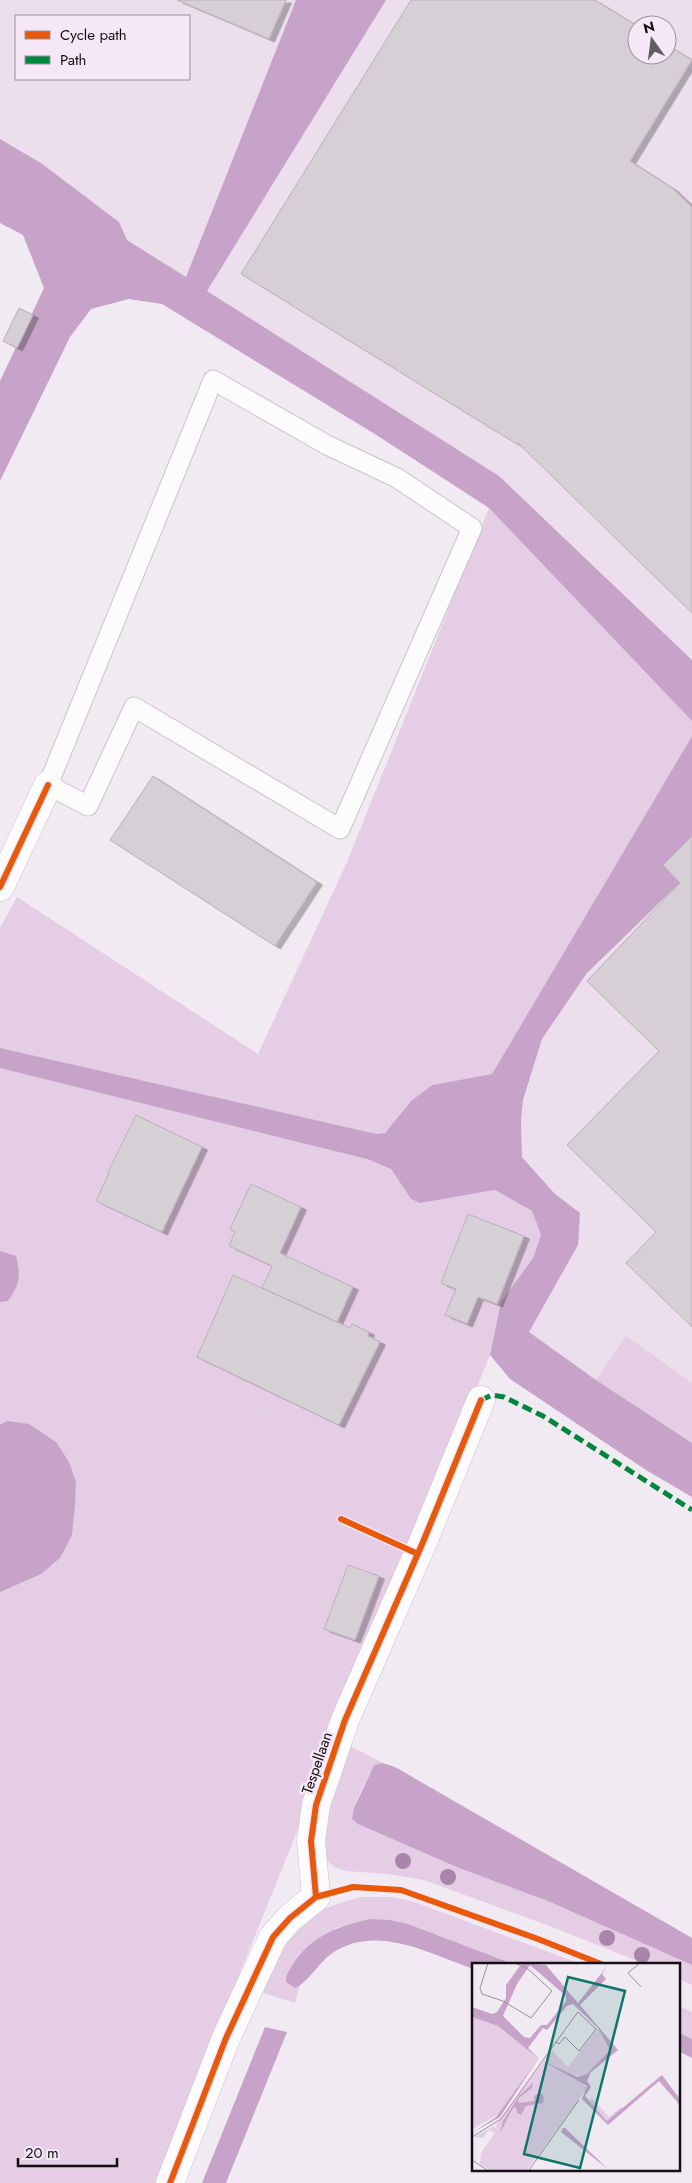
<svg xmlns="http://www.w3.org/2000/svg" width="692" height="2183" viewBox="0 0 692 2183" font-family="Jost,sans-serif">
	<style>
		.built { fill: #ecdeed; fill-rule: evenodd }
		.green { fill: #e5cde5 }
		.water { fill: #c7a3c9 }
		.building { fill: #d6d0d6; stroke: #b8b1b8; filter: url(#shadow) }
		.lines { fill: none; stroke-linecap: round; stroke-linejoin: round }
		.service-casing { stroke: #c9c3c9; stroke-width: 21 }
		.minor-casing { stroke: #c9c3c9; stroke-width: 29 }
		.path { stroke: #d8d5d8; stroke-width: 3; stroke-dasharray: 1 4; stroke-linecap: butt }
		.service { stroke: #fdfcfd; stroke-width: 19 }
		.minor { stroke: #fdfcfd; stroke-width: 28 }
		.quiet { stroke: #00873e; stroke-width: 5; stroke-dasharray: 10 5; stroke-linecap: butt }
		.cycleway-casing { stroke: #f5e7f6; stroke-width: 9 }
		.cycleway { stroke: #e8590c; stroke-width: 6 }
		.tree { fill: #a984ab }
		.labels { text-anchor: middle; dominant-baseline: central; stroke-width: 5; stroke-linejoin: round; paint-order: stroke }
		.street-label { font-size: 15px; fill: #140f14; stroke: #f5e7f6 }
		.inset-road { fill: none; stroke: #999299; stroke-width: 1 }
		.view { fill: #0f766e; fill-opacity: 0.15; stroke: #0f766e; stroke-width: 2.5 }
		.inset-edge { fill: none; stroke: #140f14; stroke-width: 2.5 }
	</style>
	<defs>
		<filter id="shadow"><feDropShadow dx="5.5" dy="3" stdDeviation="0" flood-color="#0004"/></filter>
	</defs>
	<rect width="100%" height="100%" fill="#f2eaf2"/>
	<path class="built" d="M0 0H692V660L499 476 127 240 119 222 41 163 0 139ZM16 16H189V79H16ZM637 25H667V55H637Z
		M692 836V1443L596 1380 529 1332 577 1245 580 1213 552 1191 522 1157 521 1121 523 1100 542 1039 587 973 680 884 663 865Z"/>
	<path class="green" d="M489 508 692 721V736L492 1074 432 1085 411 1101 385 1133 376 1134 367 1159 391 1169 411 1199 420 1203 495 1190 532 1211 541 1235 533 1258 501 1302 490 1355 155 2183H0V928L17 897 258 1054 347 862Z
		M626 1336 692 1383V1443L596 1380Z
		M348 1745 383 1763 374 1765C365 1782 355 1800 352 1819L459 1868 550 1902 692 1965V1985L678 1979V1964H645L552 1927 424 1880 387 1874 346 1871 334 1867 326 1860 320 1830Z
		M362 1897H391L412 1901 581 1964H513L408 1924 371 1919 335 1928 295 1988 300 1986 295 2003 264 1993C263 1977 269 1972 277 1958 301 1918 317 1908 362 1897Z
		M678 2005 692 2012V2039L678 2032Z"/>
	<path class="water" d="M296 0H386L207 291 499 476 692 660V721L489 508 378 436 162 304 129 299 91 309 70 337 0 481V381L44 288 23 235 0 223V139L41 163 119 222 127 240 186 277Z
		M692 736V836L664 865 680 883 587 973 542 1039 523 1100 521 1121 522 1157 554 1193 580 1213 578 1245 529 1332 596 1380 692 1443V1497L646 1470 510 1379 490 1355 501 1302 533 1258 541 1235 532 1211 495 1190 420 1203 411 1199 391 1169 367 1159 0 1068V1048L376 1134 385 1133 411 1101 432 1085 492 1074Z
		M0 1251 16 1256C21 1276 20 1284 8 1301L0 1302Z
		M7 1421 29 1424 56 1442 69 1462 76 1482 75 1505 72 1535 60 1558 41 1574 0 1592V1425Z
		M383 1763 395 1767 692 1938V1965L550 1902 459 1868 358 1824 352 1819 354 1808 374 1765Z
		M371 1919 389 1920 408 1924 513 1964H473V1969C428 1953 375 1923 331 1954 319 1963 307 1983 295 1988L286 1982C285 1975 290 1970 293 1964 311 1936 340 1925 371 1919Z
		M265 2027 287 2032 226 2183H202Z
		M678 2032 692 2039V2058L678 2051Z"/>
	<path class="building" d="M177 0H286L269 39Z
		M411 0H595L637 26V55H667V45L692 60 630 161 672 188 692 207V613L518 443 517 444 489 427 241 274Z
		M19 308 33 315 17 348 3 341Z
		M153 776 317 882 275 946 110 840Z
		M692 836V1327L626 1263 656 1232 567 1145 659 1051 587 981 680 883 663 865Z
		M136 1115 202 1147 162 1232 96 1201 109 1173 108 1172Z
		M251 1184 301 1207 280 1253 353 1287 337 1322 262 1288 272 1266 229 1246 235 1232 230 1229Z
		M468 1214 524 1236 497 1304 478 1297 467 1324 445 1315 456 1289 441 1283Z
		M233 1275 350 1328 352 1324 369 1332 368 1336 380 1342 339 1425 197 1357Z
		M348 1565 379 1576 355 1640 324 1629Z"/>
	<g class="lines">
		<defs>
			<path id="service" d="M213 380 327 445 397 478 472 528 340 829 134 707 88 806 48 785Z"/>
			<path id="minor" d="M0 887 48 785
				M170 2183 226 2038 273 1937 290 1918 316 1897 311 1841 316 1805 345 1720 423 1542 481 1400"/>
		</defs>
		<use href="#service" class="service-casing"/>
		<use href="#minor" class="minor-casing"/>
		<path class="path" d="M225 1371 217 1391 304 1434 313 1415
			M269 1390 231 1466 341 1519 317 1619 310 1707 316 1710"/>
		<use href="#service" class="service"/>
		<use href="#minor" class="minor"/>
		<path class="quiet" d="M481 1400 492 1395 504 1397 543 1416 692 1510"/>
		<defs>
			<path id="cycleway" d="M0 887 48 785
				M341 1519 418 1554
				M316 1897 311 1841 316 1805 345 1720 423 1542 481 1400
				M170 2183 226 2038 273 1937 290 1918 316 1897 353 1887 401 1890 538 1939 601 1964"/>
		</defs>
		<use href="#cycleway" class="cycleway-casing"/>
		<use href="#cycleway" class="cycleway"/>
	</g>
	<g class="tree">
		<circle cx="403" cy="1861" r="8"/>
		<circle cx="448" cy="1877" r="8"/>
		<circle cx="607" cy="1938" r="8"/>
		<circle cx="642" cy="1955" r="8"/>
	</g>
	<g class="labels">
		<g class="street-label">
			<text transform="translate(317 1763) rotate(-71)">Tespellaan</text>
		</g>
	</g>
	<g transform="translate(472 1963)">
		<rect width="208" height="208" fill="#f2eaf2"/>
		<path d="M0 54 26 63 67 96 26 151 0 167ZM126 65 138 87 115 111 102 113 115 125 55 207H18L8 201 9 190 23 170 17 167 11 175 2 174 22 163 25 167 24 162 80 87 96 104ZM120 135 137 154 149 144 151 146 136 158 117 138Z" fill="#e5cde5"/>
		<path d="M50 0 74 2 106 40 136 2 130 11 134 16 108 42 146 87 119 109 115 118 119 124 113 133 135 158 190 112 207 135V141L187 118 136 162 110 136 115 123 71 98 105 114 115 111 138 87 126 65 101 41 95 43 75 67 71 65 56 85 68 97 26 63 0 54V44L20 51 25 49 34 35V22ZM58 2 94 33V38L75 62H69L58 75 52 74 31 53 45 21ZM64 99 28 154 0 170 24 154ZM61 120 60 125 47 135 46 140 62 138V133L68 129 72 134 71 140 54 143 49 152 45 150 44 144 41 145 28 170 31 158 47 133ZM91 165H93L137 207 89 169Z" fill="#c7a3c9" fill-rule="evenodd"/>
		<path class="inset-road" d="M16 0 8 25 10 31 31 38 59 55 80 28 56 6 43 0M168 0 156 10 169 24M106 49 124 66 107 88 93 74 87 81 84 79ZM0 174 29 156 84 79M0 197 15 207M57 207 107 137"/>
		<path class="view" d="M96 14 153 28 108 205 52 191Z"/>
		<rect width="208" height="208" class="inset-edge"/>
	</g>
	<rect x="15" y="15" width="175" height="65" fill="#f5e7f6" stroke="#9b919c"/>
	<rect x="25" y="31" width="25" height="8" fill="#e8590c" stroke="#9b919c"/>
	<text x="60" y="40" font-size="15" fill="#140f14">Cycle path</text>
	<rect x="25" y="56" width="25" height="8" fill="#00873e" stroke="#9b919c"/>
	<text x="60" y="65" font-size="15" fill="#140f14">Path</text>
	<g transform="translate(652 40) rotate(346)"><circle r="24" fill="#f5e7f6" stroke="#9b919c"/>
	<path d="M0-4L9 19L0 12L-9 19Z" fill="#625c62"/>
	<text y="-8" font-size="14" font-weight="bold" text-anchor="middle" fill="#140f14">N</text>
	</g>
	<path d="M18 2158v8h99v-8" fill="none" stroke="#140f14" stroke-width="2.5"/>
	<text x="25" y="2158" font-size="15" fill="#140f14" stroke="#f5e7f6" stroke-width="4" paint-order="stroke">20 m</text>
</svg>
